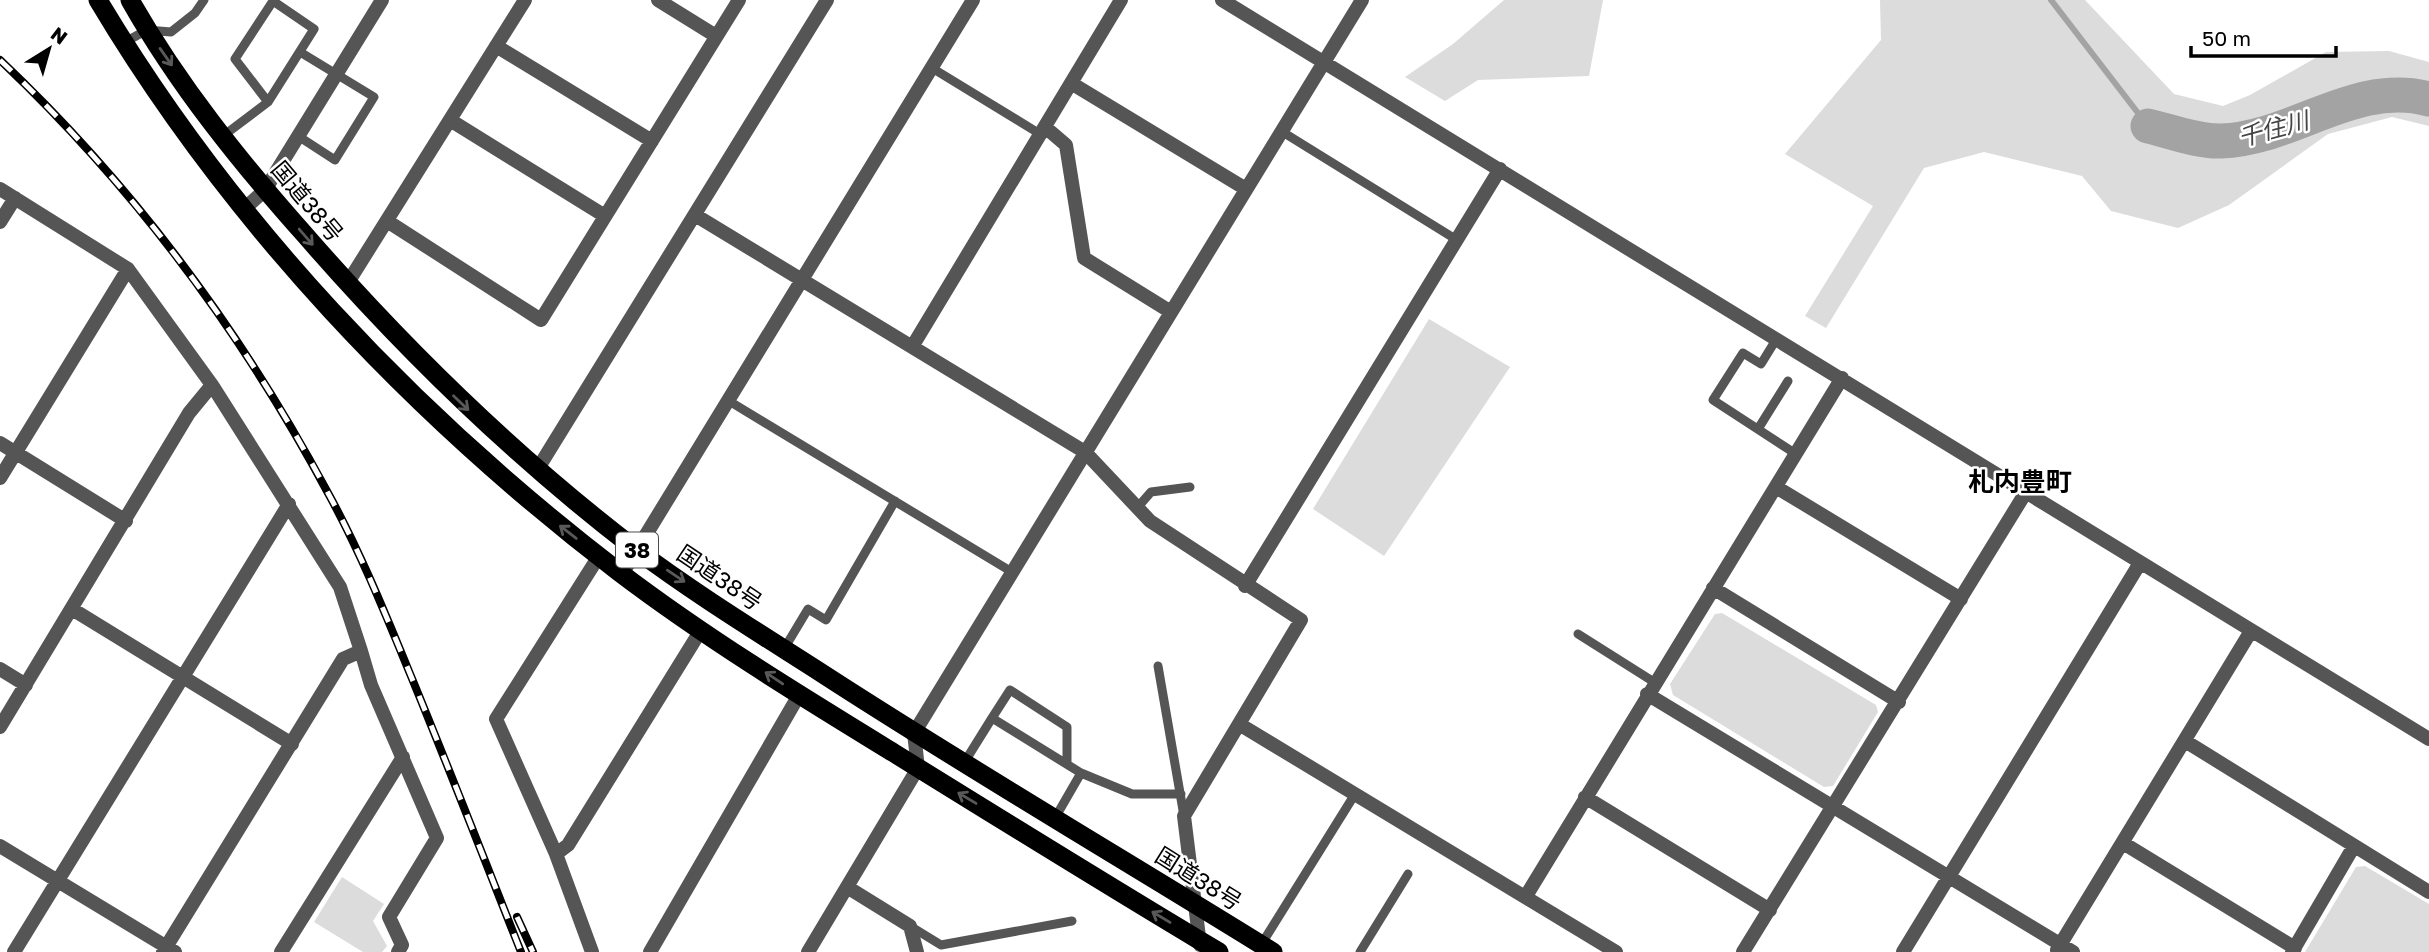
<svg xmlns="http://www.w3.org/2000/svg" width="2429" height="952" viewBox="0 0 2429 952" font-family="'Golos Text','Noto Sans JP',sans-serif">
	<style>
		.green { fill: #dcdcdc }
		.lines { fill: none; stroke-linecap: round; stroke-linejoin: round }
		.stream { stroke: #a3a3a3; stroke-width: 6 }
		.river { stroke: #a3a3a3; stroke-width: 35 }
		.service { stroke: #555; stroke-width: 9 }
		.minor { stroke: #555; stroke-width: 14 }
		.trunk { stroke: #000; stroke-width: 19 }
		.rail-casing { stroke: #000; stroke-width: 8 }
		.rail { stroke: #fff; stroke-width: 5; stroke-dasharray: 16; stroke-linecap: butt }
		.oneway { stroke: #595959 }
		.labels { text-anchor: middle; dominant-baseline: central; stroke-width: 5; stroke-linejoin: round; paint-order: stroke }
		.shield { fill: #fff; stroke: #4c4c4c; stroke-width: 2 }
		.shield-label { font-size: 21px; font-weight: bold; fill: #000 }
		.street-label { font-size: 23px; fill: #000; stroke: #fff }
		.water-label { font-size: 24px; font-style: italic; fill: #444; stroke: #fff }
		.quarter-label { font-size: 26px; font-weight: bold; fill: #000; stroke: #fff }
	</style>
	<rect width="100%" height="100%" fill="#fff"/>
	<path class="green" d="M1504 0H1603L1589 76 1478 80 1445 101 1405 77 1453 44Z
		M1880 0H2085L2174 94 2223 106 2250 95 2326 52 2389 51 2429 62V126L2392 117 2328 134 2229 205 2178 228 2111 211 2082 176 1984 152 1924 168 1826 328 1805 316 1873 206 1785 154 1881 40Z
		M1429 319 1510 367 1384 556 1313 509Z
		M1722 613 1876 705 1878 712 1833 786 1824 787 1673 695 1670 684 1715 614Z
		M2365 866 2429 904V952H2305L2356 867Z
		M342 877 384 904 373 921 387 946 382 952H363L314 922Z"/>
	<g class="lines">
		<path class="stream" d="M2051 0 2148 126"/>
		<path class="river" d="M2148 126C2170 131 2198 142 2221 141 2293 139 2355 79 2429 99"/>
		<path class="service" d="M125 42 147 30 171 32 195 13 204 0
			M932 68 1040 134
			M1281 131 1457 240
			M223 136 268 102 314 29 273 1 235 59 268 102
			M298 136 335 160 374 97 300 52
			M1777 338 1761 364 1743 353 1713 400 1796 454
			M729 401 1012 572
			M1758 429 1788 381
			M1137 508 1151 492 1190 487
			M1578 634 1654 682
			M784 649 808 609 826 620 895 501
			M1158 666 1184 816
			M992 718 1010 690 1067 727V764
			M964 763 992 718 1081 773 1132 794H1181
			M1055 818 1081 773
			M910 926 941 945 1072 921
			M1261 945 1355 794
			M1360 952 1408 874"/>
		<path class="minor" d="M658 0 716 36
			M1222 0 2429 739
			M496 46 652 141
			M1071 83 1246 189
			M450 120 605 216
			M1045 127 1066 145 1084 258 1171 312
			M0 189 128 269 212 385 340 587 361 651 343 659 163 952
			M243 210 265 190 382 0
			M695 215 1085 452 1150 521 1301 620 1184 816 1200 945
			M387 221 541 320 739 0
			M0 222 15 198
			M347 284 525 0
			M912 347 1121 0
			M0 443 126 521
			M537 470 827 0
			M0 478 128 269
			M1776 487 1961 599
			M622 574 973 0
			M1245 586 1500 169
			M1713 588 1899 702
			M72 609 292 744
			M361 651 371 685 437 838 389 917 402 945 398 952
			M0 669 26 685
			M1647 694 2073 952
			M1239 724 1616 952
			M0 727 189 413 212 385
			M2185 741 2429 892
			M1585 797 1770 910
			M2123 843 2295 948
			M0 846 175 952
			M556 854 568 845 701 630
			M847 887 910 926 917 952
			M1526 896 1842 378
			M2057 950 2251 631
			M14 952 289 504
			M281 952 403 757
			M592 952 556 854 496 719 599 556
			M650 952 799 695
			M808 952 918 768 914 733 1362 0
			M1743 952 2026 492
			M1903 952 2140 563
			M2292 952 2354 846"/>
		<path class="trunk" d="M98 0C231 223 414 415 619 572 706 638 801 696 894 753 1002 820 1110 887 1219 952
			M130 0C178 85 241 163 306 236 406 351 513 455 634 548 694 593 759 633 823 674 971 770 1123 859 1273 952"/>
		<defs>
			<path id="rail" d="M0 60C132 185 242 332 328 493 361 553 387 618 413 681 450 771 485 861 521 952
				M517 917 533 952"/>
		</defs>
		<use href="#rail" class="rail-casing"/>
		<use href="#rail" class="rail"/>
	</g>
	<defs><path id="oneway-shaft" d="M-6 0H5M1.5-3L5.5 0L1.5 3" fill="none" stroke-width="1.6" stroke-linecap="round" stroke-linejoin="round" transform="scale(1.75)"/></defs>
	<g class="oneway">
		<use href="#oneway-shaft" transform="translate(166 57) rotate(55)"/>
		<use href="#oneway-shaft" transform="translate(306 237) rotate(49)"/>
		<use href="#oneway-shaft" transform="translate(461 403) rotate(44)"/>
		<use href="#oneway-shaft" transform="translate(568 532) rotate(-142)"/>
		<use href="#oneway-shaft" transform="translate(676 576) rotate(34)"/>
		<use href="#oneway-shaft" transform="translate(774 678) rotate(-146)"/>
		<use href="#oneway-shaft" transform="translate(967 798) rotate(-149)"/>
		<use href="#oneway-shaft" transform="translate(1161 917) rotate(-149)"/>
	</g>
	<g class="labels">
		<rect class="shield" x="616" y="532.5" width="42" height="35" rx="5"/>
		<g class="shield-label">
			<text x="637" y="550">38</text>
		</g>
		<g class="street-label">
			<text transform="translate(308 201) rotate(50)">国道38号</text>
			<text transform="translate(720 577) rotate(34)">国道38号</text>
			<text transform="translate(1199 878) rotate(32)">国道38号</text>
		</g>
		<g class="water-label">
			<text transform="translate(2273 128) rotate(-15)">千住川</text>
		</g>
		<g class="quarter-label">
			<text x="2020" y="481">札内豊町</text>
		</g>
	</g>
	<g transform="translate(49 49) rotate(37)" stroke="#ffffff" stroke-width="5" paint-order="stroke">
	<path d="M0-5L12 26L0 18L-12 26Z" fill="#000000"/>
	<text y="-10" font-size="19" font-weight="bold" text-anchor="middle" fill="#000000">N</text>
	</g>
	<path d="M2191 46v10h145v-10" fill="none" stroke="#000000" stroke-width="3.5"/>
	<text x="2202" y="46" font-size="21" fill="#000000" stroke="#ffffff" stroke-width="5" paint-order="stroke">50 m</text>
</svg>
